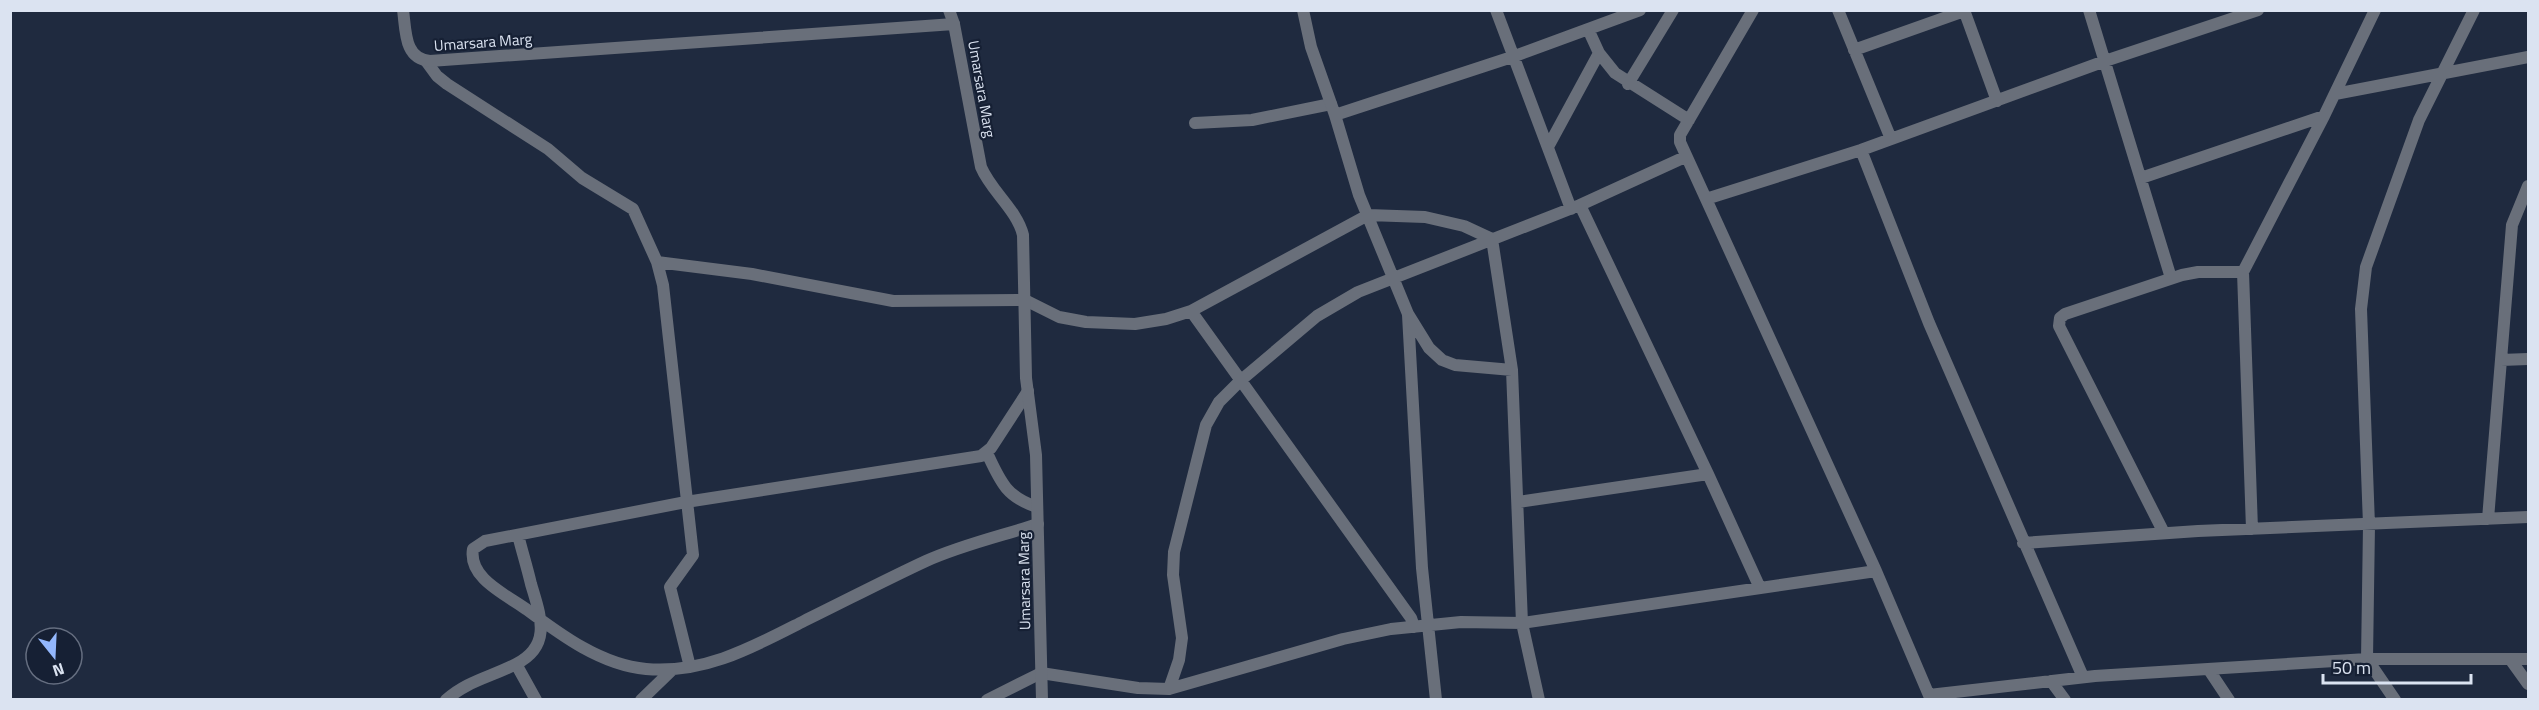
<svg xmlns="http://www.w3.org/2000/svg" width="2539" height="710" viewBox="0 0 2539 710" font-family="'Titillium Web',sans-serif">
	<style>
		.lines { fill: none; stroke-linecap: round; stroke-linejoin: round }
		.service { stroke: #696f7a; stroke-width: 12 }
		.minor { stroke: #696f7a; stroke-width: 12 }
		.tertiary { stroke: #696f7a; stroke-width: 12 }
		.labels { text-anchor: middle; dominant-baseline: central; stroke-width: 4.5; stroke-linejoin: round; paint-order: stroke }
		.street-label { font-size: 15px; fill: #dbe3f1; stroke: #162034 }
	</style>
	<rect width="100%" height="100%" fill="#1f2a3f"/>
	<g class="lines">
		<path class="service" d="M1195 123 1252 120 1331 104"/>
		<path class="minor" d="M949 10 954 24
			M1303 10 1311 47 1335 115 1359 195 1408 314 1429 348 1442 360 1455 365 1512 370
			M1496 10 1571 209
			M1753 10 1680 135V142L1876 571 1931 700
			M1838 10 1891 139
			M1964 10 1997 101
			M2089 10 2171 278
			M1588 29 1599 53 1615 73 1689 120
			M1854 50 1964 11
			M426 61 437 76 447 84 548 149 582 178 633 209 657 262 663 285 693 555 670 587 690 667
			M1628 84 1673 10
			M2335 94 2528 57
			M1335 115 1515 56 1640 10
			M1548 147 1599 53
			M1861 150 1929 323 2083 677
			M2141 178 2324 116
			M1706 199 1861 150 2105 61 2258 10
			M1580 205 1708 474 1760 588
			M1492 239 1512 370 1522 623 1539 700
			M657 262 752 274 893 301 1025 300 1059 317 1086 322 1135 324 1166 319 1191 311 1368 215 1425 217 1464 226 1492 239
			M1191 311 1411 618 1414 627
			M1408 315 1422 568 1436 700
			M2501 360 2528 359
			M1028 391 991 448 981 456 686 502 485 541 473 549C468 578 505 594 526 609 561 635 601 665 646 669 705 674 753 647 804 621 845 601 885 580 926 561 961 545 1001 536 1038 524
			M987 453C1000 481 1006 497 1037 507
			M1518 502 1708 474
			M2488 519 2512 225 2528 186
			M2252 529 2243 272 2324 116 2375 10
			M2164 533 2059 326 2060 318 2065 314 2182 275 2198 272H2243
			M2023 543 2198 531 2528 517
			M2510 659 2528 684
			M516 664 536 700
			M2209 670 2229 700
			M2051 681 2065 700
			M1169 689 1179 660 1182 638 1173 575 1174 552 1206 425 1219 402 1240 381 1317 316 1358 292 1580 205 1685 157
			M1929 695 2095 676 2367 659H2528
			M446 700C467 681 491 677 516 664 553 645 540 615 531 584 527 567 522 551 518 535
			M641 700 672 670
			M987 700 1041 673 1138 688 1169 689 1343 639 1391 629 1461 622 1522 623 1876 571
			M2395 700 2367 659 2369 525 2361 309 2366 267 2419 120 2474 10"/>
		<path class="tertiary" d="M403 10C406 31 404 59 430 61L954 24 981 167C991 191 1017 210 1023 235L1026 378 1036 455 1042 700"/>
	</g>
	<g class="labels">
		<g class="street-label">
			<text transform="translate(483 42) rotate(-4)">Umarsara Marg</text>
			<text transform="translate(982 89) rotate(80)">Umarsara Marg</text>
			<text transform="translate(1024 581) rotate(-91)">Umarsara Marg</text>
		</g>
	</g>
	<rect width="2539" height="710" fill="none" stroke="#dbe3f1" stroke-width="24"/>
	<g transform="translate(54 656) rotate(162)"><circle r="28" fill="#162034" stroke="#656e80" stroke-width="1.5"/>
	<path d="M0-4.5L10 22L0 15L-10 22Z" fill="#93b7fd"/>
	<text y="-9" font-size="16" font-weight="bold" text-anchor="middle" fill="#dbe3f1">N</text>
	</g>
	<path d="M2323 674v9h148v-9" fill="none" stroke="#dbe3f1" stroke-width="3"/>
	<text x="2332" y="674" font-size="18" fill="#dbe3f1" stroke="#162034" stroke-width="4.5" paint-order="stroke">50 m</text>
</svg>
